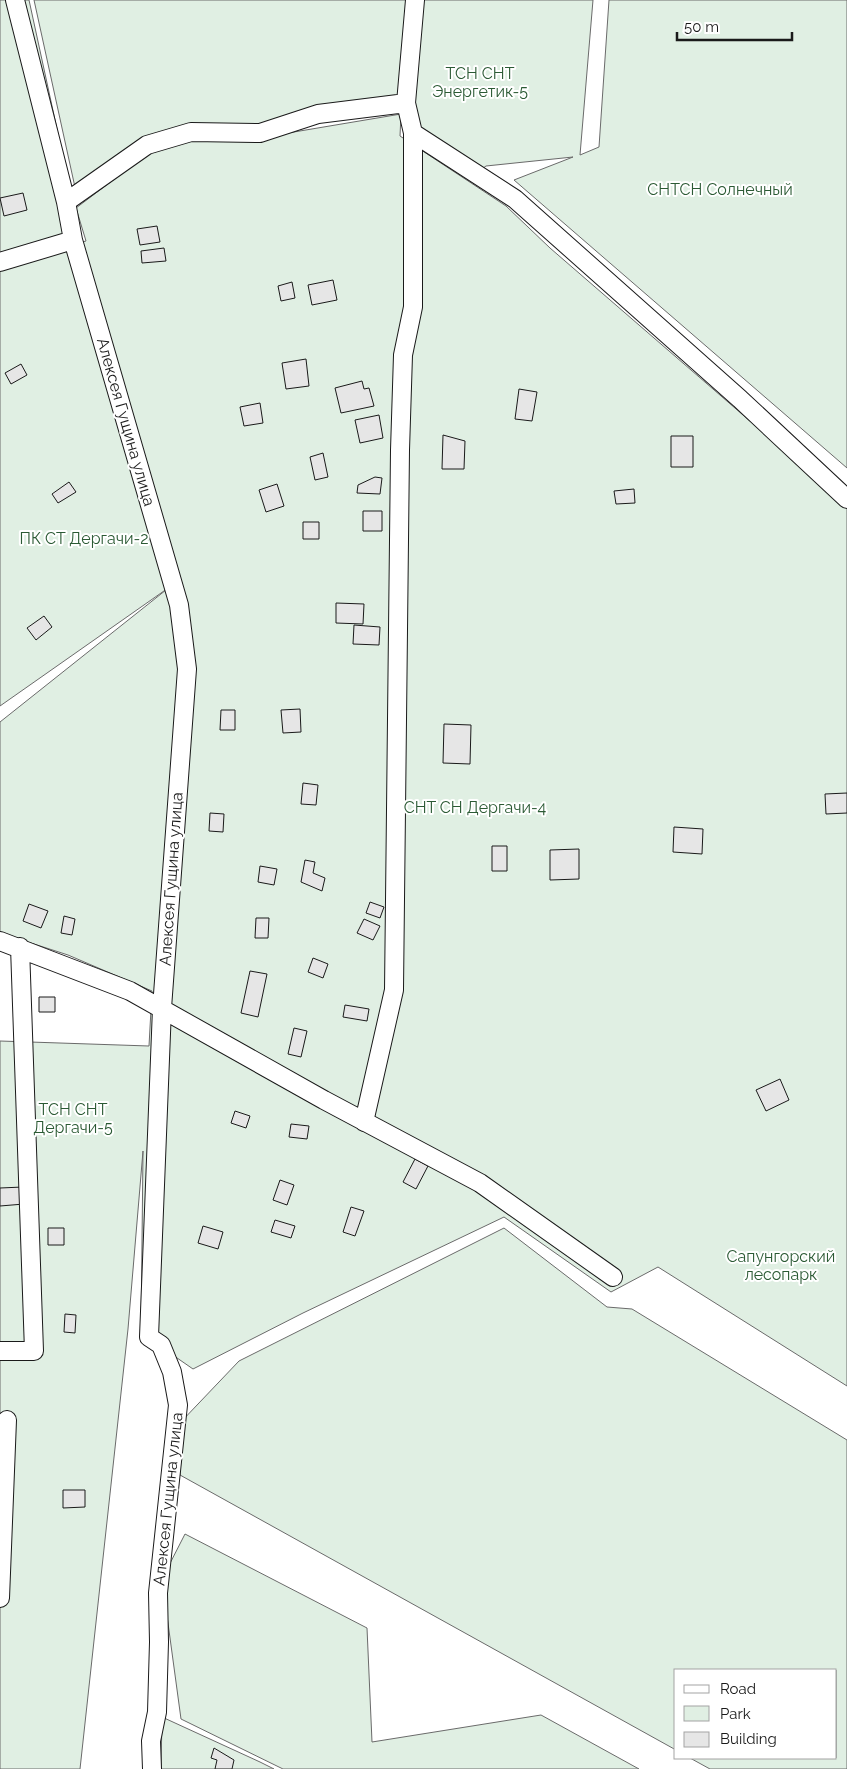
<svg xmlns="http://www.w3.org/2000/svg" width="847" height="1769" viewBox="0 0 847 1769" font-family="Raleway,sans-serif">
	<style>
		.green { fill: #e0efe3; stroke: #6a6a6a }
		.building { fill: #e6e6e6; stroke: #1a1a1a }
		.lines { fill: none; stroke-linecap: round; stroke-linejoin: round }
		.minor-casing { stroke: #1a1a1a; stroke-width: 20 }
		.minor { stroke: #fff; stroke-width: 18 }
		.labels { text-anchor: middle; dominant-baseline: central; stroke-width: 4; stroke-linejoin: round; paint-order: stroke }
		.park-label { font-size: 16px; fill: #2b5a34; stroke: #fff }
		.street-label { font-size: 16px; fill: #1a1a1a; stroke: #fff }
	</style>
	<rect width="100%" height="100%" fill="#fff"/>
	<path class="green" d="M0 0H29L80 235 0 260Z
		M34 0H593L580 155 599 147 609 0H847V468L514 180 573 157 486 166 469 178 402 111 311 124 276 135 401 114 400 136 506 206 550 248 847 505V1386L658 1267 611 1292 504 1217 303 1313 193 1369 141 1333 143 1151 128 1329 80 1769H0V1041L149 1046 152 991 68 955 0 933V722L171 586 0 706V270L57 249 86 241 76 208 149 153 147 151 78 201Z
		M504 1228 607 1307 632 1309 847 1440V1769H710L690 1758H836V1670H676V1750L180 1475 178 1425 239 1361Z
		M185 1534 367 1628 372 1742 541 1715 639 1769H283L181 1719 162 1579Z
		M162 1717 260 1762 274 1769H161Z"/>
	<path class="building" d="M23 193 27 210 4 216 0 198Z
		M157 226 160 242 140 245 137 229Z
		M164 248 166 261 142 263 141 251Z
		M333 280 337 300 312 305 308 285Z
		M292 282 295 298 281 301 278 286Z
		M306 359 309 386 286 389 282 363Z
		M21 364 27 375 11 384 5 373Z
		M362 381 364 389 369 388 374 406 341 413 335 388Z
		M519 389 537 392 532 421 515 419Z
		M260 403 263 423 244 426 240 407Z
		M379 415 383 438 360 443 355 420Z
		M443 435 465 441 464 469H442Z
		M671 436H693V467H671Z
		M323 453 328 477 315 480 310 457Z
		M375 477 382 478 380 494 357 493 358 485Z
		M69 482 76 492 58 503 52 494Z
		M277 484 284 506 266 512 259 490Z
		M634 489 635 503 616 504 614 491Z
		M363 511H382V531H363Z
		M303 522H319V539H303Z
		M336 603 364 604 363 624 336 623Z
		M44 616 52 627 36 640 27 628Z
		M354 625 380 627 379 645 353 644Z
		M300 709 301 732 283 733 281 710Z
		M221 710H235V730H220Z
		M444 724 471 725 470 764 443 763Z
		M303 783 318 785 316 805 301 804Z
		M847 793V813L826 814 825 794Z
		M210 813 224 814 223 832 209 831Z
		M674 827 703 829 702 854 673 852Z
		M492 846H507V871H492Z
		M579 849V879L550 880V850Z
		M305 860 315 862 313 873 325 878 322 891 301 882Z
		M260 866 277 869 274 885 258 882Z
		M370 902 384 907 380 918 366 913Z
		M29 904 48 911 41 928 23 921Z
		M64 916 75 919 72 935 61 933Z
		M256 918H269L268 938H255Z
		M364 919 380 926 373 940 357 933Z
		M313 958 328 964 323 978 308 972Z
		M250 971 267 974 258 1017 241 1013Z
		M39 997H55V1012H39Z
		M345 1005 369 1009 367 1021 343 1017Z
		M294 1028 307 1031 301 1057 288 1054Z
		M780 1079 789 1100 766 1111 756 1090Z
		M235 1111 250 1116 246 1128 231 1123Z
		M291 1124 309 1126 307 1139 289 1137Z
		M415 1159 428 1166 416 1189 403 1182Z
		M280 1180 294 1185 287 1205 273 1200Z
		M23 1187 24 1204 0 1206V1188Z
		M351 1207 364 1211 355 1236 343 1232Z
		M275 1220 295 1226 291 1238 271 1232Z
		M203 1226 223 1232 218 1249 198 1243Z
		M48 1228H64V1245H48Z
		M65 1314 76 1315 75 1333 64 1332Z
		M63 1490H85V1507L63 1508Z
		M214 1748 234 1760 232 1769H215L217 1760 211 1758Z"/>
	<g class="lines">
		<defs>
			<path id="minor" d="M15 0 66 202 73 240 179 605 187 669 162 1008 149 1337 161 1345 172 1372 178 1405 158 1593 159 1642 157 1712 151 1741 152 1769
				M406 103 415 0
				M413 133 515 199 740 399 847 499
				M66 202 147 145 191 132 260 133 318 114 406 103 413 133V307L403 355 400 450 394 990 364 1122
				M0 262 73 240
				M0 941 130 991 324 1100 480 1183 613 1277
				M0 1351H34L20 947
				M0 1598 7 1420"/>
		</defs>
		<use href="#minor" class="minor-casing"/>
		<use href="#minor" class="minor"/>
	</g>
	<g class="labels">
		<g class="park-label">
			<text x="480" y="73">ТСН СНТ<tspan x="480" dy="18">Энергетик-5</tspan></text>
			<text x="720" y="189">СНТСН Солнечный</text>
			<text x="84" y="538">ПК СТ Дергачи-2</text>
			<text x="475" y="807">СНТ СН Дергачи-4</text>
			<text x="73" y="1109">ТСН СНТ<tspan x="73" dy="18">Дергачи-5</tspan></text>
			<text x="781" y="1256">Сапунгорский<tspan x="781" dy="18">лесопарк</tspan></text>
		</g>
		<g class="street-label">
			<text transform="translate(126 422) rotate(74)">Алексея Гущина улица</text>
			<text transform="translate(171 879) rotate(-86)">Алексея Гущина улица</text>
			<text transform="translate(168 1499) rotate(-84)">Алексея Гущина улица</text>
		</g>
	</g>
	<rect x="674" y="1669" width="162" height="90" fill="#ffffff" stroke="#a3a3a3"/>
	<rect x="684" y="1685" width="25" height="8" fill="#ffffff" stroke="#a3a3a3"/>
	<text x="720" y="1694" font-size="15" fill="#1a1a1a">Road</text>
	<rect x="684" y="1706" width="25" height="15" fill="#e0efe3" stroke="#a3a3a3"/>
	<text x="720" y="1719" font-size="15" fill="#1a1a1a">Park</text>
	<rect x="684" y="1732" width="25" height="15" fill="#e6e6e6" stroke="#a3a3a3"/>
	<text x="720" y="1744" font-size="15" fill="#1a1a1a">Building</text>
	<path d="M677 32v8h115v-8" fill="none" stroke="#1a1a1a" stroke-width="2.5"/>
	<text x="684" y="32" font-size="15" fill="#1a1a1a" stroke="#ffffff" stroke-width="4" paint-order="stroke">50 m</text>
</svg>
